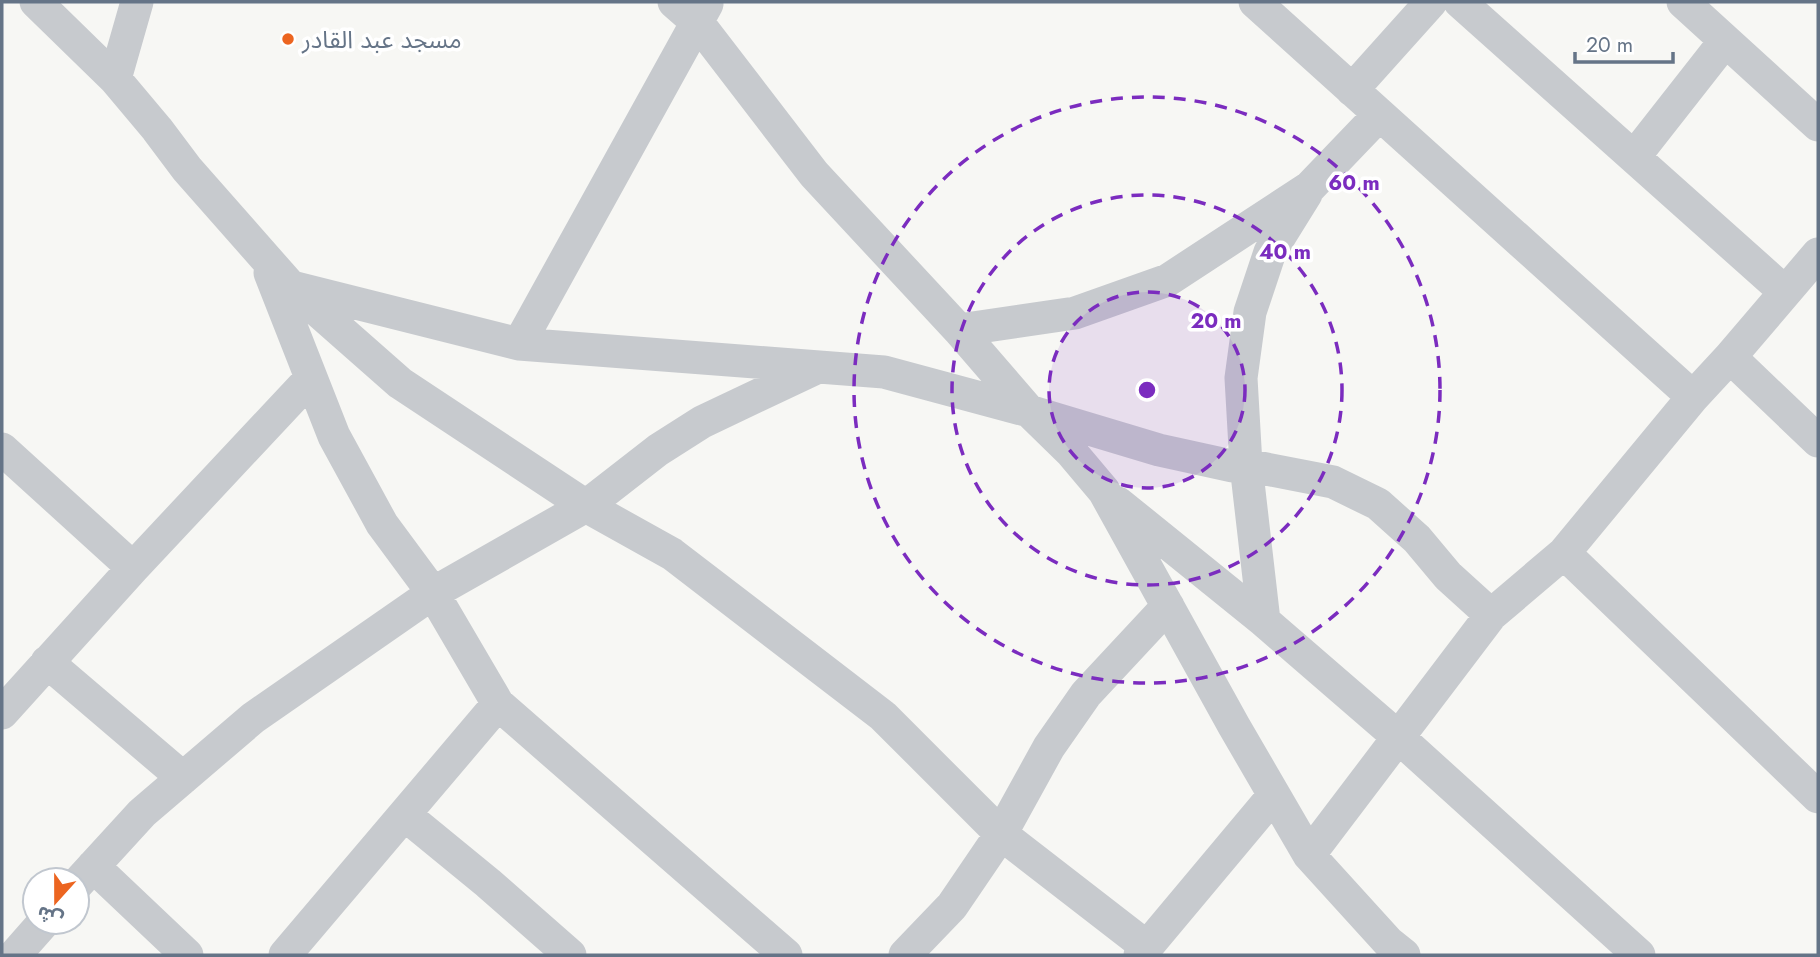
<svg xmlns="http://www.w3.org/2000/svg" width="1820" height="957" viewBox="0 0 1820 957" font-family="Jost,'Noto Sans Arabic',sans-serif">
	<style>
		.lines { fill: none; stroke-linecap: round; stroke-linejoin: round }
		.minor { stroke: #c7cace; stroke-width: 33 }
		.ring { fill: none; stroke: #7b2cbf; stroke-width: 3.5; stroke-dasharray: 12 9 }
		.poi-dot { fill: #ec6520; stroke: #fff; stroke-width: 2.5 }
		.labels { text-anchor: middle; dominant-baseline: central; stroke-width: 7; stroke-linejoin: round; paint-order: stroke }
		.poi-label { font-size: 24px; fill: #657487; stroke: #fff; text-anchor: start }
		.centre { fill: #7b2cbf; stroke: #fff; stroke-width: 3.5 }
		.ring-label { font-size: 21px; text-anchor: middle; font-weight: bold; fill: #7b2cbf; stroke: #fff; stroke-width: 7; stroke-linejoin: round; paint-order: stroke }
	</style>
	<rect width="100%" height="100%" fill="#f7f7f4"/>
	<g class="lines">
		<path class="minor" d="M36 2 115 79 157 129 187 169 291 287 400 383 586 506 672 554 883 716 1001 834 952 906 905 955
			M674 2 698 23 814 174 959 330 1029 411 1159 450 1232 466 1246 465 1333 482 1378 504 1417 539 1448 576 1491 615
			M1255 2 1693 397
			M1460 2 1785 292
			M1683 2 1818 125
			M115 79 137 2
			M1352 90 1431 2
			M1634 157 1725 41
			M296 288 519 344 884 372 1029 411 1072 453 1104 491 1234 726 1309 855 1389 943 1404 955
			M959 330 1075 313 1168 280 1310 187 1379 115
			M519 344 707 4
			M1730 357 1818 254
			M2 449 133 568
			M1118 503 1264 621 1397 736 1639 955
			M1564 553 1693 397 1730 357 1818 441
			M1264 621 1246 465 1241 378 1250 312 1270 252 1306 194
			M47 662 183 778
			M2 713 133 568 311 378
			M405 815 488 883 570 955
			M1309 855 1491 615 1564 553 1818 797
			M93 866 187 955
			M77 884 142 813 253 718 433 593 382 524 334 436 270 273
			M1147 947 1001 834 1049 747 1086 694 1168 606
			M15 955 44 922
			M285 955 498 704
			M786 955 498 704 433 593 586 506 658 450 702 422 818 367
			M1140 955 1274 795"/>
	</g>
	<circle cx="1147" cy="390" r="98" fill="#7b2cbf" fill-opacity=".12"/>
	<g class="ring">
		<circle cx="1147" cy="390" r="98"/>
		<circle cx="1147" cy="390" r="195"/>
		<circle cx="1147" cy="390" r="293"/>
	</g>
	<circle class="poi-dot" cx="288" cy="39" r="7"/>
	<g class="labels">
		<g class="poi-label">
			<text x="302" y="39">مسجد عبد القادر</text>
		</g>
	</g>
	<circle cx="1147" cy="390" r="10" class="centre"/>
	<g class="ring-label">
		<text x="1354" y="190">60 m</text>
		<text x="1285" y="259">40 m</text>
		<text x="1216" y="328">20 m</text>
	</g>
	<rect width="1820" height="957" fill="none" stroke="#657487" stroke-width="7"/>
	<g transform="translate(56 901) rotate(201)"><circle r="33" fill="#ffffff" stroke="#c1c7cf" stroke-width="2"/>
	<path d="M0-5L12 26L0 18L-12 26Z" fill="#ec6520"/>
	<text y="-10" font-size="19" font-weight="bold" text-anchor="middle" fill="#657487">ش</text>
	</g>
	<path d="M1575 52v10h98v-10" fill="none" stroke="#657487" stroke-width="3.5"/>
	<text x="1586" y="52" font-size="21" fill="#657487" stroke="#ffffff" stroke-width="5" paint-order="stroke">20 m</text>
</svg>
